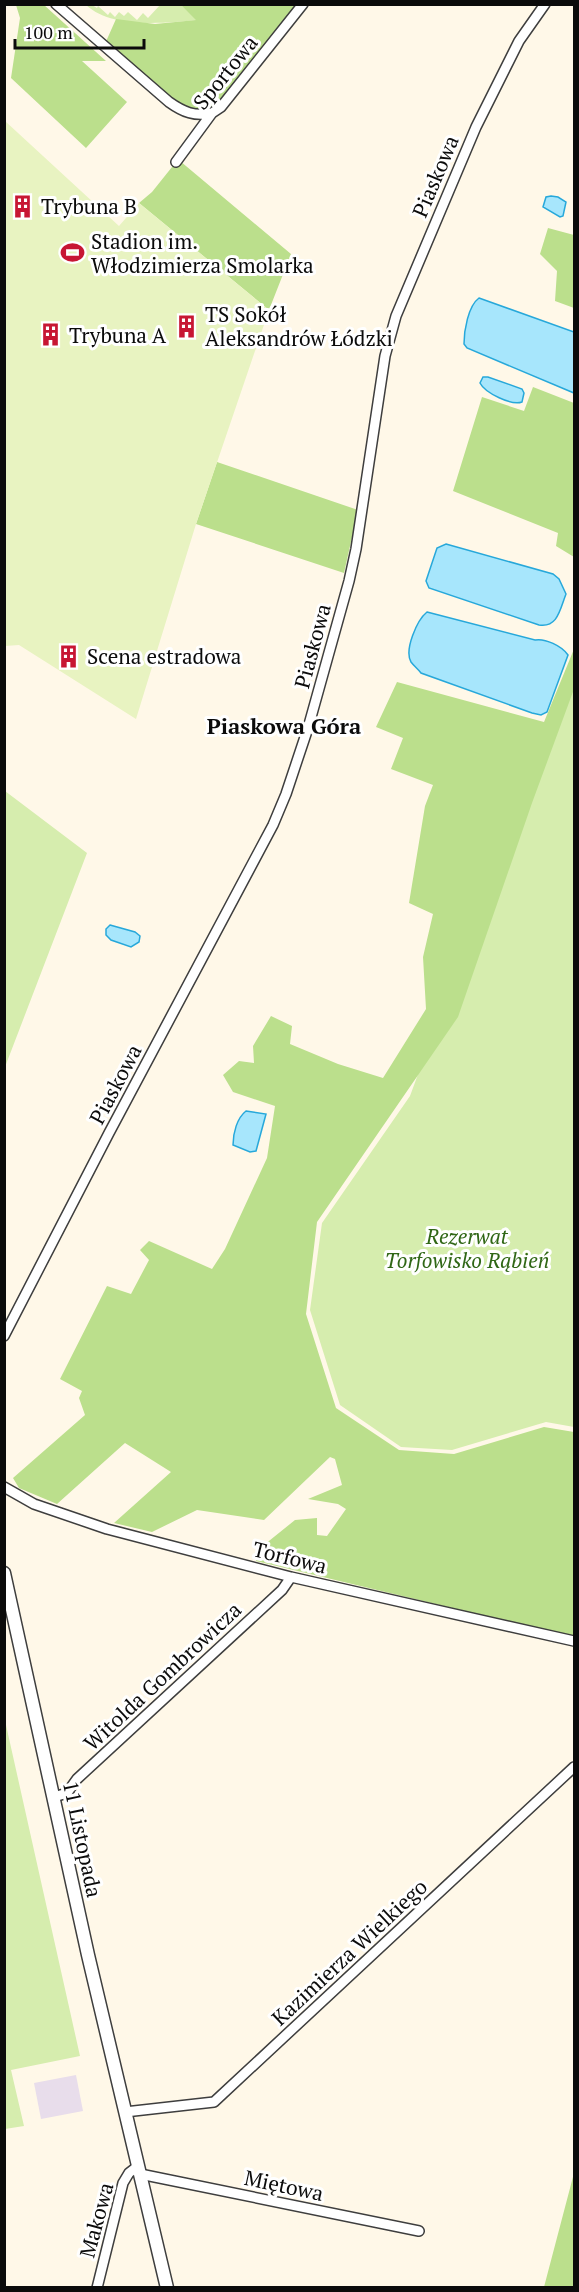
<svg xmlns="http://www.w3.org/2000/svg" width="579" height="2292" viewBox="0 0 579 2292" font-family="'PT Serif',serif">
	<style>
		.industrial { fill: #e8ddeb }
		.green { fill: #d6edae }
		.forest { fill: #bbdf8c }
		.pitch { fill: #e8f3c1 }
		.water { fill: #a7e6fc; stroke: #27a8da; stroke-width: 1.5 }
		.lines { fill: none; stroke-linecap: round; stroke-linejoin: round }
		.minor-casing { stroke: #3e3e3e; stroke-width: 12 }
		.tertiary-casing { stroke: #3e3e3e; stroke-width: 15 }
		.minor { stroke: #fff; stroke-width: 9 }
		.tertiary { stroke: #fff; stroke-width: 12 }
		.labels { text-anchor: middle; dominant-baseline: central; stroke-width: 6; stroke-linejoin: round; paint-order: stroke }
		.street-label { font-size: 21px; fill: #0b0b0b; stroke: #fff }
		.poi-label { font-size: 21px; fill: #0b0b0b; stroke: #fff; text-anchor: start }
		.park-label { font-size: 21px; font-style: italic; fill: #306716; stroke: #fff }
		.neighbourhood-label { font-size: 22px; font-weight: bold; fill: #0b0b0b; stroke: #fff }
	</style>
	<rect width="100%" height="100%" fill="#fff8e8"/>
	<path class="industrial" d="M76 2075 83 2111 41 2119 34 2083Z"/>
	<path class="green" d="M86 5H92L97 8 98 6 108 15 110 12 115 17 119 12 124 16 128 12 137 20 143 13 148 18 160 5H181L197 20C164 23 112 29 86 5Z
		M574 651V1427L546 1422 452 1450 401 1447 340 1405 310 1310 322 1223 410 1096Z
		M5 791 87 853 5 1067Z
		M4 1716 80 2056 11 2070 24 2126 5 2129Z"/>
	<path class="forest" d="M16 5H44L106 61H82L127 102 86 148 11 78 20 18Z
		M181 5H297L230 89 212 113 189 114 104 46 116 19 155 24 196 20Z
		M180 161 291 254 269 310 139 203 152 192 176 162Z
		M548 228 574 235V308L555 301 557 271 540 254Z
		M533 387 574 403V557L556 546 558 533 453 491 482 397 524 411Z
		M217 462 358 510 344 573 196 524Z
		M574 649V689L532 803 458 1017 317 1222 306 1314 336 1408 399 1450 454 1454 544 1427 574 1432V1637L256 1561 259 1549 295 1520 317 1518V1535L327 1536 346 1509 338 1504 308 1499 342 1485 335 1459 330 1457 264 1520 197 1510 152 1532 114 1523 171 1472 125 1443 57 1504 19 1488 13 1478 85 1415 79 1398 82 1391 60 1379 107 1286 131 1294 149 1260 140 1250 149 1241 212 1269 225 1249 267 1158 275 1106 233 1092 223 1075 239 1061 254 1063 253 1046 271 1016 292 1026 290 1044 338 1064 383 1078 426 1009 423 957 433 914 409 903 425 806 433 785 391 769 403 738 376 727 397 682 544 722Z
		M574 2173V2287H544Z"/>
	<path class="pitch" d="M5 121 119 226 139 203 269 310 196 524 136 719 19 645 5 646Z"/>
	<path class="water" d="M551 196 558 197 566 202 563 216 560 217 543 207 546 197Z
		M479 298 574 332V393L467 348 464 344C464 331 468 306 479 298Z
		M483 377H488L522 389 524 393 522 402C512 406 485 393 480 383Z
		M446 544 553 574 559 579 566 594C560 609 558 628 539 625L429 588 426 581 437 548Z
		M427 612 535 640C545 638 562 646 568 655L547 712 541 715 532 713 421 673C418 669 414 666 411 662 404 650 417 620 427 612Z
		M110 925 135 932 140 936 139 942 131 947 111 940 106 935V929Z
		M246 1111 266 1114 256 1151 250 1152 233 1145C233 1133 237 1118 246 1111Z"/>
	<g class="lines">
		<defs>
			<path id="minor" d="M56 4 169 102C183 112 195 117 212 113
				M176 162 212 113 221 107 303 4
				M4 1336 109 1133 273 825 286 794 308 728 349 581 356 549 385 356 396 316 476 127 519 41 545 4
				M4 1487 34 1504 107 1529 291 1577 574 1641
				M54 1797 67 1793 77 1779 282 1590 291 1577
				M125 2112 214 2102 574 1767
				M140 2174 419 2231
				M97 2288 123 2183 129 2173 138 2166"/>
			<path id="tertiary" d="M4 1573 88 1955 167 2288"/>
		</defs>
		<use href="#minor" class="minor-casing"/>
		<use href="#tertiary" class="tertiary-casing"/>
		<use href="#minor" class="minor"/>
		<use href="#tertiary" class="tertiary"/>
	</g>
	<defs>
		<symbol id="building-bare" viewBox="-9 -9 18 18"><path d="M-4-6H4V6H1V3H-1V6H-4ZM-2.5-4.3h1.7v1.8h-1.7ZM.8-4.3h1.7v1.8H.8ZM-2.5-1h1.7V.8h-1.7ZM.8-1h1.7V.8H.8Z" fill="#c71633" stroke="#fff" stroke-width="2.5" paint-order="stroke"/></symbol>
		<symbol id="stadium-bare" viewBox="-9 -9 18 18"><path d="M0-5a6.5 5 0 1 0 0 10a6.5 5 0 1 0 0-10ZM-3.5-1.8h7v3.6h-7Z" fill="#c71633" stroke="#fff" stroke-width="2.5" paint-order="stroke"/></symbol>
	</defs>
	<g fill-rule="evenodd">
		<use href="#building-bare" x="6" y="190" width="33" height="33"/>
		<use href="#stadium-bare" x="56" y="236" width="33" height="33"/>
		<use href="#building-bare" x="170" y="310" width="33" height="33"/>
		<use href="#building-bare" x="34" y="318" width="33" height="33"/>
		<use href="#building-bare" x="52" y="640" width="33" height="33"/>
	</g>
	<g class="labels">
		<g class="street-label">
			<text transform="translate(225 72) rotate(-51)">Sportowa</text>
			<text transform="translate(435 176) rotate(-67)">Piaskowa</text>
			<text transform="translate(312 646) rotate(-75)">Piaskowa</text>
			<text transform="translate(115 1084) rotate(-62)">Piaskowa</text>
			<text transform="translate(290 1557) rotate(14)">Torfowa</text>
			<text transform="translate(162 1676) rotate(-43)">Witolda Gombrowicza</text>
			<text transform="translate(83 1839) rotate(78)">11 Listopada</text>
			<text transform="translate(349 1952) rotate(-43)">Kazimierza Wielkiego</text>
			<text transform="translate(284 2185) rotate(12)">Miętowa</text>
			<text transform="translate(96 2220) rotate(-75)">Makowa</text>
		</g>
		<g class="poi-label">
			<text x="41" y="206">Trybuna B</text>
			<text x="91" y="241">Stadion im.<tspan x="91" dy="24">Włodzimierza Smolarka</tspan></text>
			<text x="205" y="314">TS Sokół<tspan x="205" dy="24">Aleksandrów Łódzki</tspan></text>
			<text x="69" y="335">Trybuna A</text>
			<text x="87" y="656">Scena estradowa</text>
		</g>
		<g class="park-label">
			<text x="467" y="1236">Rezerwat<tspan x="467" dy="24">Torfowisko Rąbień</tspan></text>
		</g>
		<g class="neighbourhood-label">
			<text x="284" y="725">Piaskowa Góra</text>
		</g>
	</g>
	<rect width="579" height="2292" fill="none" stroke="#0b0b0b" stroke-width="12"/>
	<path d="M15 39v9h129v-9" fill="none" stroke="#0b0b0b" stroke-width="3"/>
	<text x="24" y="39" font-size="18" fill="#0b0b0b" stroke="#ffffff" stroke-width="4.5" paint-order="stroke">100 m</text>
</svg>
